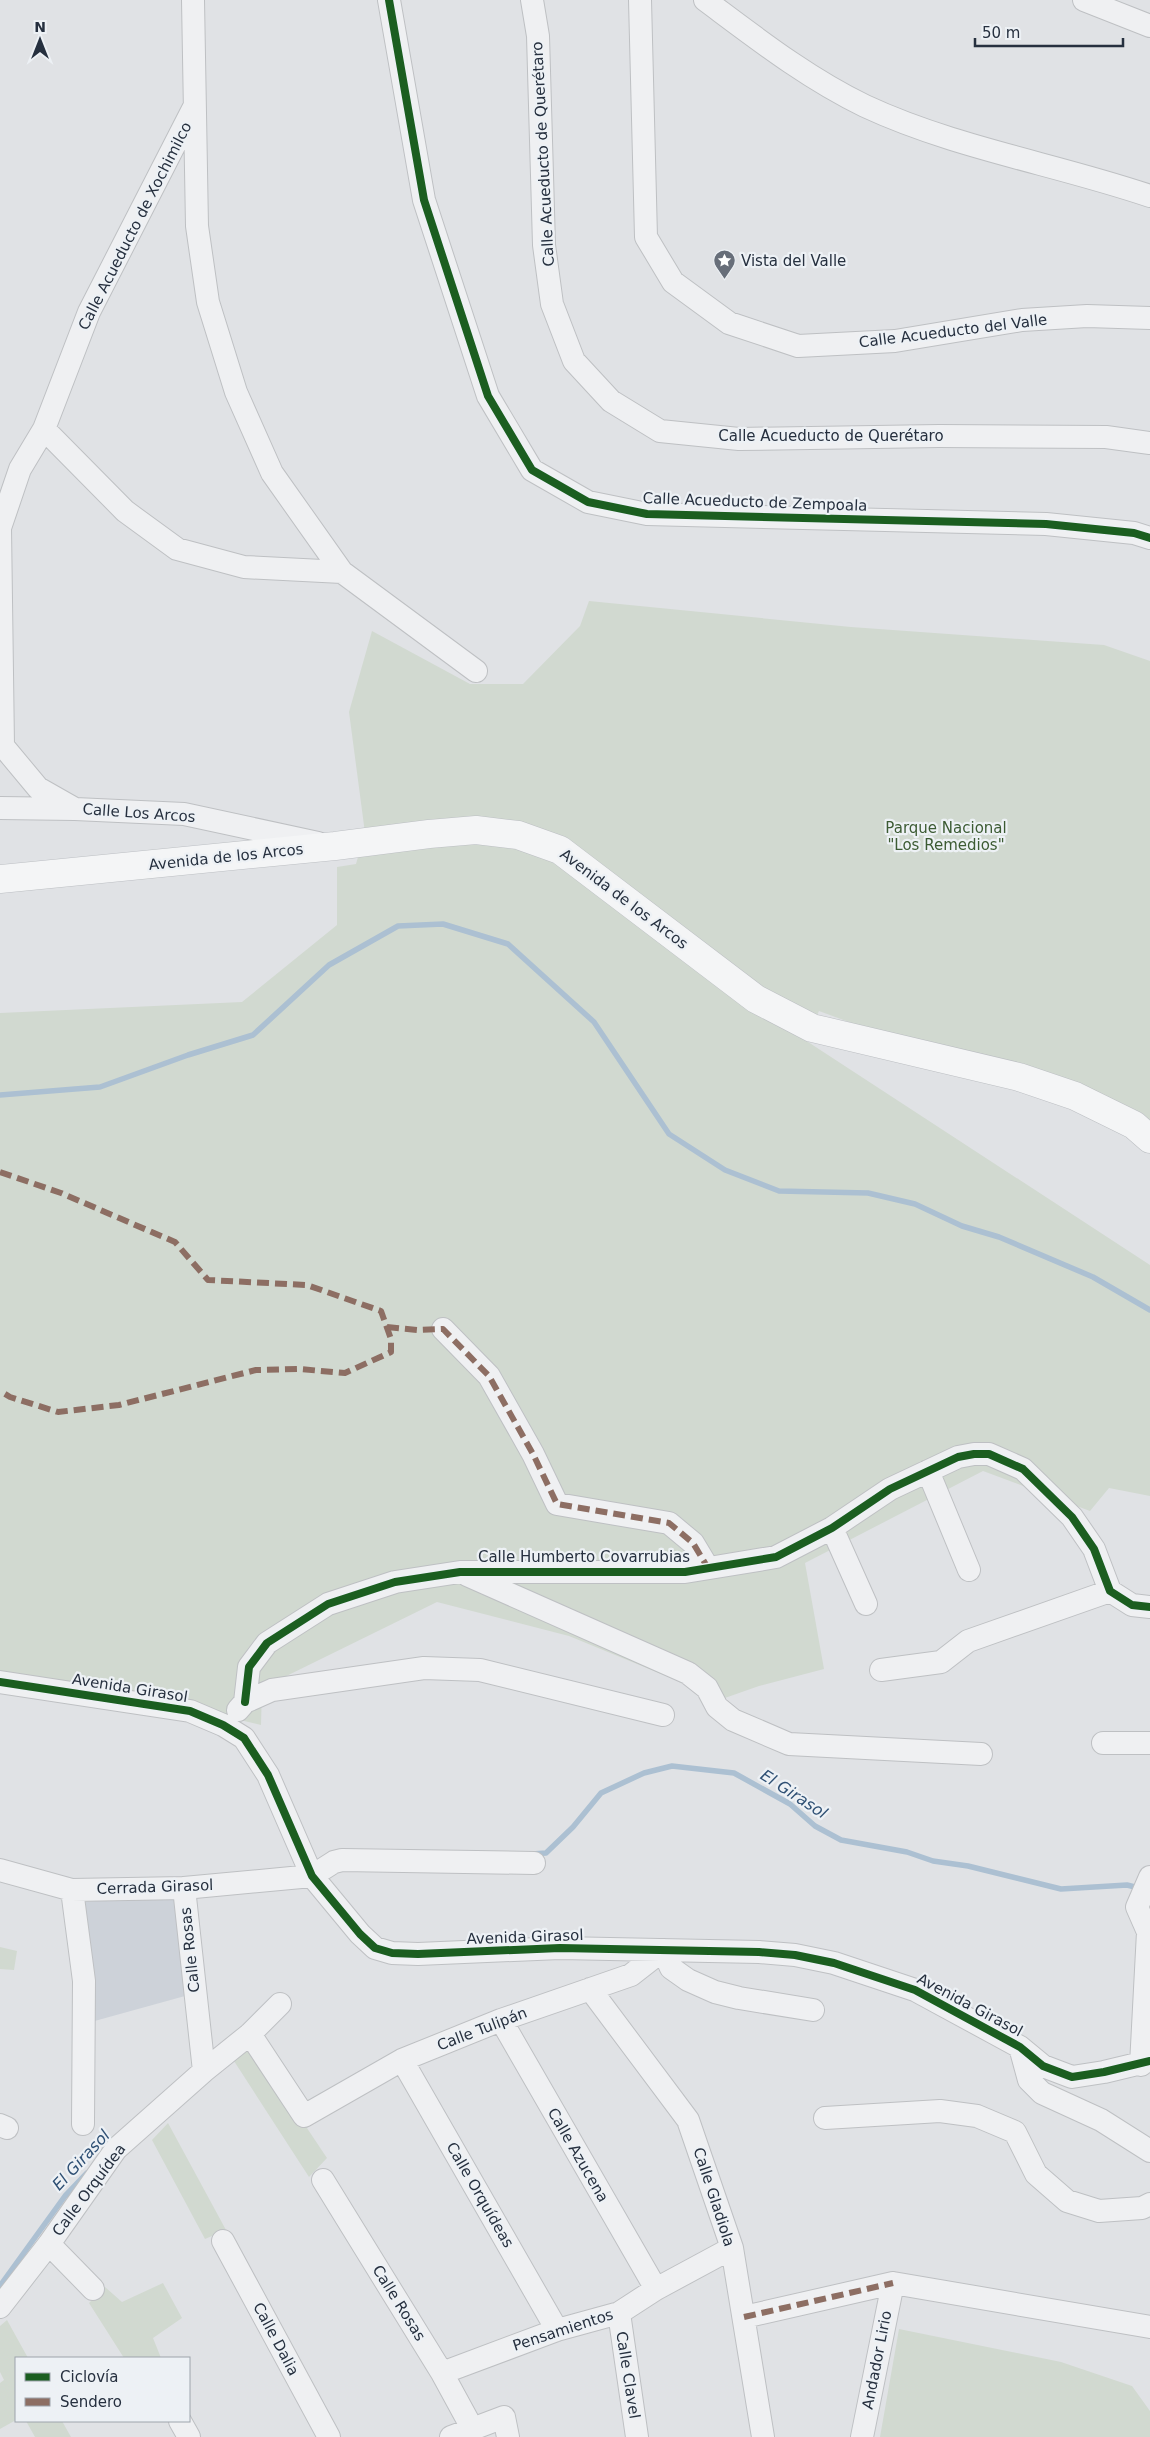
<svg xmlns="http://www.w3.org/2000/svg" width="1150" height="2437" viewBox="0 0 1150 2437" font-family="'DejaVu Sans',sans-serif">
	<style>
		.built { fill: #cdd2d9 }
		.green { fill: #d1d9d0 }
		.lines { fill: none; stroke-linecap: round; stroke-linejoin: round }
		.stream { stroke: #acc0d2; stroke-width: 5.5 }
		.minor-casing { stroke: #bec0c3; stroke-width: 24 }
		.major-casing { stroke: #bcbfc3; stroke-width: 29 }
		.minor { stroke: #eff0f2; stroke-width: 22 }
		.major { stroke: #f4f5f6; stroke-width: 28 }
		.quiet { stroke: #8d6e63; stroke-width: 6; stroke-dasharray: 12 6; stroke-linecap: butt }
		.cycleway-casing { stroke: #edf1f5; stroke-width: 11 }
		.cycleway { stroke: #1b5e20; stroke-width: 8 }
		.labels { text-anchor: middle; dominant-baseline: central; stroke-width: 4.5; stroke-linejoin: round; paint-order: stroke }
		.street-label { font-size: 15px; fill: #26303f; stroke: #edf1f5 }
		.poi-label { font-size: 15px; fill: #26303f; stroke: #edf1f5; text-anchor: start }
		.park-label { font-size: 15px; fill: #3c5b33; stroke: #edf1f5 }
		.water-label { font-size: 16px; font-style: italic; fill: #2f5074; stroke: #edf1f5 }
	</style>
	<rect width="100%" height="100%" fill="#e0e2e5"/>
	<path class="built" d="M175 1896 185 1996 91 2022 82 1902Z"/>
	<path class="green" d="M589 601 851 627 1104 645 1150 661V1133L819 1011 805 1040 1150 1265V1496L1109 1488 1090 1511 983 1471 805 1563 824 1669 759 1686 722 1699 569 1636 437 1602 262 1688 261 1725 158 1701 0 1674V1013L242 1002 337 925V867L356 864 365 833 349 712 372 631 470 684H523L580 626Z
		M0 1947 17 1951 14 1970 0 1969Z
		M252 2046 327 2158 309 2177 234 2061Z
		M168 2123 226 2230 205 2239 152 2140Z
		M163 2283 182 2318 153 2338 161 2358H124L89 2303 105 2287 122 2302Z
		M7 2320 28 2358H16V2420L0 2429V2383L4 2380 0 2372V2326Z
		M899 2329 1061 2362 1132 2386 1150 2411V2437H880Z
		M26 2421H62L71 2437H35Z"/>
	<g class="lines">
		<path class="stream" d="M0 1095 100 1087 188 1055 253 1035 329 965 398 926 443 924 508 944 594 1022 669 1134 725 1170 779 1191 868 1193 915 1204 962 1226 999 1237 1093 1277 1150 1310
			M532 1854 546 1853 573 1827 601 1793 644 1773 672 1766 734 1773 790 1804 815 1826 841 1840 907 1852 933 1861 968 1866 1061 1889 1127 1885 1139 1888
			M0 2286 65 2196 87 2173"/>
		<defs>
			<path id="minor" d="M193 0 197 226 208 302 236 392 272 473 342 572 476 671
				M389 0 424 200 488 396 532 470 588 502 647 514 1046 524 1134 533 1150 538
				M532 0 538 36 544 245 552 304 574 361 611 401 660 431 739 439 939 436 1106 437 1150 443
				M640 0 646 237 673 282 729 323 798 346 895 341 1022 320 1087 316 1150 318
				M705 0C756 38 807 78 865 106 955 148 1056 164 1150 196
				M1084 0 1150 26
				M44 429 125 511 177 549 244 567 342 572
				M0 808 75 809 184 814 318 843
				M75 809 38 788 3 746 0 528 20 469 44 429 89 312 193 109
				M443 1329 489 1376 533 1454 557 1504 669 1523 693 1543 708 1568
				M928 1471 969 1570
				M832 1528 866 1604
				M467 1575 688 1673 707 1688 717 1707 733 1720 789 1744 981 1754
				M881 1670 941 1662 968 1641 1110 1591
				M0 1682 190 1711 223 1725 244 1738 268 1775 312 1876 360 1934 375 1948 392 1953 418 1954 560 1948 759 1952 795 1955 834 1963 915 1990 1020 2047 1043 2066 1072 2077 1104 2072 1150 2061
				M245 1702 249 1667 267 1643 328 1604 395 1582 460 1572H685L776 1557 832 1528 890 1489 958 1457 974 1454H989L1023 1469 1072 1517 1094 1549 1110 1591 1132 1605 1150 1607
				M238 1710 245 1702 272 1690 424 1668 480 1670 663 1715
				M1103 1743H1150
				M0 1870 72 1890 184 1888 312 1876 334 1862 342 1860 534 1863
				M184 1888 204 2071
				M72 1890 84 1981 83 2124
				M590 1989 688 2120 732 2248 763 2437
				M501 2020 656 2289
				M250 2034 304 2116 402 2060 501 2020 631 1975 663 1950 671 1968 688 1980 715 1992 739 1998 813 2010
				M1020 2047 1029 2080 1042 2093 1101 2120 1150 2151
				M402 2060 557 2330
				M1141 2065 1148 1932 1137 1907 1150 1877
				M825 2118 940 2111 977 2116 1015 2132 1036 2174 1067 2201 1099 2211 1142 2208 1150 2204
				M0 2125 7 2128
				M323 2180 442 2373 472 2428
				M223 2241 329 2437
				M49 2244 93 2289
				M0 2307 49 2244 116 2149 204 2071 250 2034 280 2004
				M619 2313 637 2437
				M744 2317 893 2283 1150 2327
				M442 2373 557 2330 619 2313 656 2289 732 2248
				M180 2421 189 2437
				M451 2437 504 2417 508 2437
				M862 2437 893 2283"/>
			<path id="major" d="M0 879 335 846 429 834 476 830 518 835 560 850 756 999 812 1028 1019 1077 1075 1096 1134 1125 1150 1139"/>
		</defs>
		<use href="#minor" class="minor-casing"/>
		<use href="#major" class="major-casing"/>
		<use href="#minor" class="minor"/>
		<use href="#major" class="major"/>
		<path class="quiet" d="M0 1172 61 1193 175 1242 208 1280 307 1285 381 1311 391 1339V1352L345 1373 299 1369 256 1370 119 1405 58 1412 10 1397 0 1391
			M387 1327 418 1330 443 1329 489 1376 533 1454 557 1504 669 1523 693 1543 708 1568
			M744 2317 893 2283"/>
		<defs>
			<path id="cycleway" d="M389 0 424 200 488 396 532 470 588 502 647 514 1046 524 1134 533 1150 538
				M0 1682 190 1711 223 1725 244 1738 268 1775 312 1876 360 1934 375 1948 392 1953 418 1954 560 1948 759 1952 795 1955 834 1963 915 1990 1020 2047 1043 2066 1072 2077 1104 2072 1150 2061
				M245 1702 249 1667 267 1643 328 1604 395 1582 460 1572H685L776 1557 832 1528 890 1489 958 1457 974 1454H989L1023 1469 1072 1517 1094 1549 1110 1591 1132 1605 1150 1607"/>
		</defs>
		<use href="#cycleway" class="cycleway-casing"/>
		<use href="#cycleway" class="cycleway"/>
	</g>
	<defs>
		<symbol id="sight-pin" viewBox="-11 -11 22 30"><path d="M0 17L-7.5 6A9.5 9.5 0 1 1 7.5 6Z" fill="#676e79" stroke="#edf1f5"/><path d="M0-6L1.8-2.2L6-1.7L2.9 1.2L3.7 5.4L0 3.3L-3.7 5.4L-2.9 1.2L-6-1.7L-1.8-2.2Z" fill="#fff"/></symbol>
	</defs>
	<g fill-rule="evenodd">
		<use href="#sight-pin" x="712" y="248" width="25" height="34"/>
	</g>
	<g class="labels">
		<g class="street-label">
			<text transform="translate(543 154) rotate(-93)">Calle Acueducto de Querétaro</text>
			<text transform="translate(135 226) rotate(-63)">Calle Acueducto de Xochimilco</text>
			<text transform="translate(953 331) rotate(-7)">Calle Acueducto del Valle</text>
			<text x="831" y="436">Calle Acueducto de Querétaro</text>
			<text transform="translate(755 502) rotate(2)">Calle Acueducto de Zempoala</text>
			<text transform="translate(139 813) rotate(4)">Calle Los Arcos</text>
			<text transform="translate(226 857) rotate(-6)">Avenida de los Arcos</text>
			<text transform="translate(624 899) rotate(37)">Avenida de los Arcos</text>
			<text x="584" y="1557">Calle Humberto Covarrubias</text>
			<text transform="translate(130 1688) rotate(9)">Avenida Girasol</text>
			<text transform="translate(155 1887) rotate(-2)">Cerrada Girasol</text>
			<text transform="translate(525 1937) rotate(-2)">Avenida Girasol</text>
			<text transform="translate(190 1950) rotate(-96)">Calle Rosas</text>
			<text transform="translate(970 2005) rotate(28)">Avenida Girasol</text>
			<text transform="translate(482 2029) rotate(-21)">Calle Tulipán</text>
			<text transform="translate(578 2155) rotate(60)">Calle Azucena</text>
			<text transform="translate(89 2190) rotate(-53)">Calle Orquídea</text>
			<text transform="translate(480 2195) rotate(60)">Calle Orquídeas</text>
			<text transform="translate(714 2197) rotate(72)">Calle Gladiola</text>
			<text transform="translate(399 2303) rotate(58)">Calle Rosas</text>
			<text transform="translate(563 2330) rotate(-18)">Pensamientos</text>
			<text transform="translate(276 2339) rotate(62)">Calle Dalia</text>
			<text transform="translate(877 2360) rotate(-79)">Andador Lirio</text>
			<text transform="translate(628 2375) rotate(81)">Calle Clavel</text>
		</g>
		<g class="poi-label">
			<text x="741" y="261">Vista del Valle</text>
		</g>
		<g class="park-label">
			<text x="946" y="828">Parque Nacional<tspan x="946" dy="17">"Los Remedios"</tspan></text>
		</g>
		<g class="water-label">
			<text transform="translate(794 1794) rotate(33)">El Girasol</text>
			<text transform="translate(81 2160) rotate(-47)">El Girasol</text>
		</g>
	</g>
	<rect x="15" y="2357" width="175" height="65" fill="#edf1f5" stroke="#9da4ac"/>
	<rect x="25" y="2373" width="25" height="8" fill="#1b5e20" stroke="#9da4ac"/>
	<text x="60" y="2382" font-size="15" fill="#26303f">Ciclovía</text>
	<rect x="25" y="2398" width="25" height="8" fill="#8d6e63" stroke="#9da4ac"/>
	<text x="60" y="2407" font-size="15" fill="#26303f">Sendero</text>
	<g transform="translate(40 40)" stroke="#edf1f5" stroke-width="4" paint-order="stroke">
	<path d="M0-4L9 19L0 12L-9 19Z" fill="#26303f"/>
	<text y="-8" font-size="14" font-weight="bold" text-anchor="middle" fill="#26303f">N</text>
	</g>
	<path d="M975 38v8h148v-8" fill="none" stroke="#26303f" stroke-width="2.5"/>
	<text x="982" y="38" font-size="15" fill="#26303f" stroke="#edf1f5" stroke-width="4" paint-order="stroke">50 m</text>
</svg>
